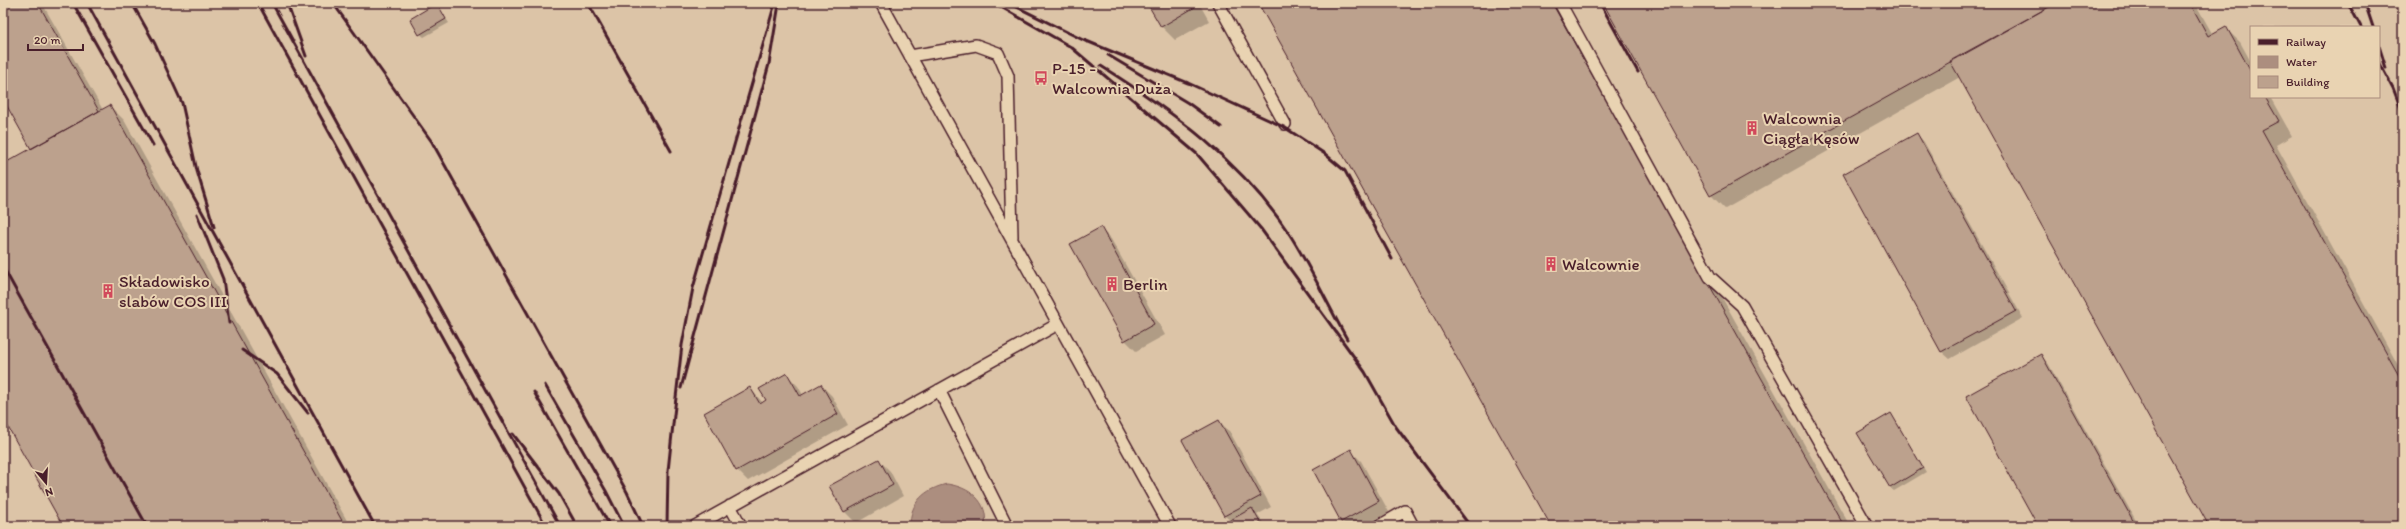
<svg xmlns="http://www.w3.org/2000/svg" width="2406" height="529" viewBox="0 0 2406 529" font-family="Itim,sans-serif">
	<style>
		.built { fill: #dcc4a7; fill-rule: evenodd }
		.water { fill: #ac8e7f; stroke: #85625d }
		.shadow { fill: #0003 }
		.building { fill: #bca18d; stroke: #4a1f2b }
		.lines { fill: none; stroke-linecap: round; stroke-linejoin: round }
		.service-casing { stroke: #4a1f2b; stroke-width: 14 }
		.service { stroke: #e9d3b2; stroke-width: 11 }
		.rail { stroke: #4a1f2b; stroke-width: 3 }
		.labels { text-anchor: middle; dominant-baseline: central; stroke-width: 4; stroke-linejoin: round; paint-order: stroke }
		.poi-label { font-size: 17px; fill: #4a1f2b; stroke: #e9d3b2; text-anchor: start }
	</style>
	<rect width="100%" height="100%" fill="#e9d3b2"/>
	<filter id="ink" filterUnits="userSpaceOnUse"><feTurbulence type="fractalNoise" baseFrequency=".025" numOctaves="2"/><feDisplacementMap in="SourceGraphic" scale="8" xChannelSelector="R" yChannelSelector="G"/><feConvolveMatrix kernelMatrix="1 2 1 2 8 2 1 2 1" color-interpolation-filters="sRGB"/></filter>
	<g filter="url(#ink)">
		<path class="built" d="M3 3H2403V526H3ZM2251 27H2379V97H2251Z"/>
		<path class="water" d="M947 484C969 487 989 501 985 526H910C910 502 925 489 947 484Z"/>
		<path class="shadow" d="M3 3H42L103 110 110 106 124 120 350 526H64L3 416V166L33 149 3 97Z
			M1149 3H1199L1209 21 1175 40 1161 26Z
			M1259 3H1557L1850 526H1552Z
			M1604 3H2195L2213 35 2225 28 2240 42 2251 62V97H2270L2292 136 2276 145 2403 374V526H2210L1960 77 1725 209 1711 195Z
			M437 5 449 23 424 37 420 34Z
			M1917 134 1924 142 2023 318 1950 359 1942 352 1844 175Z
			M1100 228 1111 239 1165 335 1136 351 1125 340Z
			M2040 356 2048 363 2139 526H2039Z
			M787 375 798 386 803 395 821 385 832 396 848 425 748 481 737 470 750 388 763 403 767 401Z
			M1891 414 1926 472 1894 491 1890 488Z
			M1219 421 1230 432 1271 507 1257 515 1266 526H1230L1231 521 1225 516 1184 441Z
			M1350 450 1361 461 1389 512 1364 526H1347L1342 521Z
			M879 460 890 471 903 496 856 523 845 512Z"/>
		<path class="building" d="M3 3H38L99 111 31 149 3 99Z
			M437 3 446 19 419 35 410 19Z
			M1147 3H1193L1195 7 1161 27Z
			M1258 3H1552L1844 526H1551Z
			M1603 3H2056L1710 196Z
			M2056 3H2190L2208 36 2226 26 2251 72V97H2265L2279 121 2262 130 2403 383V526H2209L1950 61Z
			M110 105 345 526H63L3 418V164Z
			M1917 133 2016 311 1941 352 1843 174Z
			M1101 227 1154 324 1124 341 1070 244Z
			M2041 354 2136 526H2038L1966 396Z
			M787 373 800 396 821 384 838 414 736 471 704 413 750 387 760 404 766 400 759 389Z
			M1891 413 1923 468 1890 488 1857 433Z
			M1219 420 1261 496 1224 516 1182 440Z
			M1351 449 1379 501 1341 522 1313 470Z
			M879 459 893 485 844 512 829 486Z
			M1252 508 1262 526H1229L1227 522Z"/>
		<g class="lines">
			<defs>
				<path id="service" d="M881 3 1170 526
					M1218 3 1285 124
					M1560 3 1710 277 1742 306 1867 526
					M910 56 976 45 998 53 1008 76 1012 237
					M939 390 1007 526
					M730 506 741 526
					M695 526 1058 324
					M1379 526 1405 511 1413 526"/>
			</defs>
			<use href="#service" class="service-casing"/>
			<use href="#service" class="service"/>
			<path class="rail" d="M73 3 153 145
				M87 3 375 526
				M132 3 155 44 182 103 197 171 214 227
				M258 3 546 526
				M272 3 560 526
				M287 3 306 56
				M333 3 432 142 627 492 643 526
				M588 3 671 151
				M994 3 1071 47 1197 154 1261 229 1365 372 1396 427 1470 526
				M1009 3 1087 42
				M1600 3 1638 72
				M2348 3 2361 27
				M2365 3 2373 27
				M1084 40 1188 83 1284 127 1325 154 1345 171 1392 259
				M2379 46 2386 68
				M1108 55 1188 103 1221 127
				M2379 62 2393 88 2403 114
				M1101 66C1174 112 1242 162 1290 235 1311 268 1328 305 1347 339
				M197 214 223 279 229 323
				M3 267 147 526
				M242 350 277 374 308 413
				M545 385 606 491 624 526
				M681 388 769 64 779 4
				M534 392 610 526
				M513 434 559 494 577 526
				M3 515 9 526
				M667 526 668 471 674 415 682 345 693 288 775 3"/>
		</g>
	</g>
	<defs>
		<symbol id="bus-bare" viewBox="-9 -9 18 18"><path d="M-5-6H5V4H4V6H2V4H-2V6H-4V4H-5ZM-3.5-4V0h7V-4ZM-3.5 1.2v1.5H-2V1.2ZM2 1.2v1.5H3.5V1.2Z" fill="#d1495b" stroke="#e9d3b2" stroke-width="2.5" paint-order="stroke"/></symbol>
		<symbol id="building-bare" viewBox="-9 -9 18 18"><path d="M-4-6H4V6H1V3H-1V6H-4ZM-2.5-4.3h1.7v1.8h-1.7ZM.8-4.3h1.7v1.8H.8ZM-2.5-1h1.7V.8h-1.7ZM.8-1h1.7V.8H.8Z" fill="#d1495b" stroke="#e9d3b2" stroke-width="2.5" paint-order="stroke"/></symbol>
	</defs>
	<g fill-rule="evenodd">
		<use href="#bus-bare" x="1031" y="68" width="20" height="20"/>
		<use href="#building-bare" x="1742" y="118" width="20" height="20"/>
		<use href="#building-bare" x="1541" y="254" width="20" height="20"/>
		<use href="#building-bare" x="1102" y="274" width="20" height="20"/>
		<use href="#building-bare" x="98" y="281" width="20" height="20"/>
	</g>
	<g class="labels">
		<g class="poi-label">
			<text x="1052" y="68">P-15 -<tspan x="1052" dy="20">Walcownia Duża</tspan></text>
			<text x="1763" y="118">Walcownia<tspan x="1763" dy="20">Ciągła Kęsów</tspan></text>
			<text x="1562" y="264">Walcownie</text>
			<text x="119" y="281">Składowisko<tspan x="119" dy="20">slabów COS III</tspan></text>
			<text x="1123" y="284">Berlin</text>
		</g>
	</g>
	<rect width="2406" height="529" fill="none" stroke="#e9d3b2" stroke-width="16"/>
	<rect x="8" y="8" width="2390" height="513" fill="none" stroke="#4a1f2b" stroke-width="1.5" filter="url(#ink)"/>
	<rect x="2250" y="26" width="130" height="72" fill="#e9d3b2" stroke="#a98b7c"/>
	<rect x="2258" y="39" width="20" height="6" fill="#4a1f2b" stroke="#a98b7c"/>
	<text x="2286" y="46" font-size="12" fill="#4a1f2b">Railway</text>
	<rect x="2258" y="56" width="20" height="12" fill="#ac8e7f" stroke="#a98b7c"/>
	<text x="2286" y="66" font-size="12" fill="#4a1f2b">Water</text>
	<rect x="2258" y="76" width="20" height="12" fill="#bca18d" stroke="#a98b7c"/>
	<text x="2286" y="86" font-size="12" fill="#4a1f2b">Building</text>
	<g transform="translate(46 483) rotate(162)" stroke="#e9d3b2" stroke-width="3" paint-order="stroke">
	<path d="M0-3L7 15L0 10L-7 15Z" fill="#4a1f2b"/>
	<text y="-6" font-size="11" font-weight="bold" text-anchor="middle" fill="#4a1f2b">N</text>
	</g>
	<path d="M28 44v6h55v-6" fill="none" stroke="#4a1f2b" stroke-width="2"/>
	<text x="34" y="44" font-size="12" fill="#4a1f2b" stroke="#e9d3b2" stroke-width="3" paint-order="stroke">20 m</text>
</svg>
